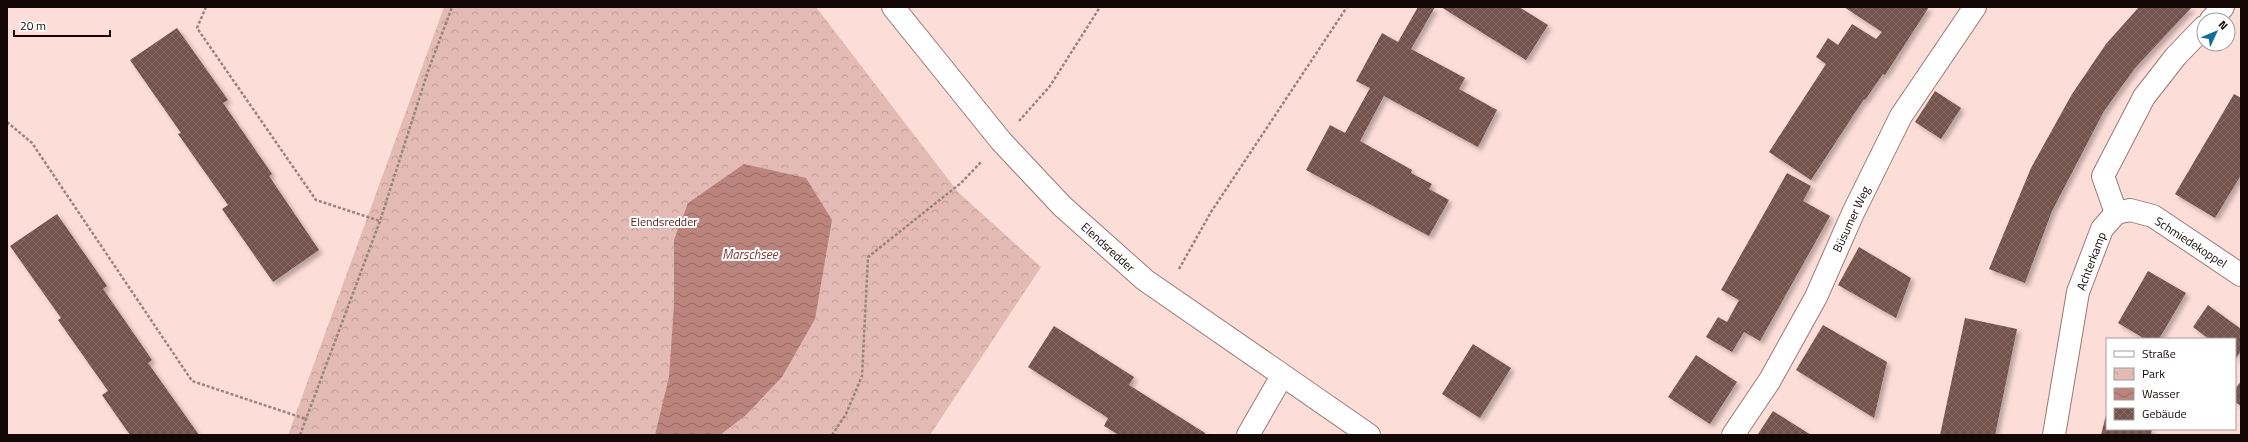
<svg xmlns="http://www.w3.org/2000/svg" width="2248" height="442" viewBox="0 0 2248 442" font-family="'Titillium Web',sans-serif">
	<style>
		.park { fill: url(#park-crowns) }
		.water { fill: url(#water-waves) }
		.building { fill: url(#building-cross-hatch); filter: url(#shadow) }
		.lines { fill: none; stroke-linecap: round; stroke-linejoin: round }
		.minor-casing { stroke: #9c7873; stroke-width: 24 }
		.major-casing { stroke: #9c7873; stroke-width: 24 }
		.path { stroke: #9a837f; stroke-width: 2.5; stroke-dasharray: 3 2; stroke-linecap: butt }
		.minor { stroke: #fff; stroke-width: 22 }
		.major { stroke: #fff; stroke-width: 22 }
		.labels { text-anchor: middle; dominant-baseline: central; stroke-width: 4; stroke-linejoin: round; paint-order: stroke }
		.street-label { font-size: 12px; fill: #140806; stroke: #fff }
		.park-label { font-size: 12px; fill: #591612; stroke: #fff }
		.water-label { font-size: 13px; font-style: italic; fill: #813b34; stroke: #fff }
	</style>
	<defs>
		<pattern id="park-crowns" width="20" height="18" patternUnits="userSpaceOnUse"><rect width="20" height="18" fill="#e4bab4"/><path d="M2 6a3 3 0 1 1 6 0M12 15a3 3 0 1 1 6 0" fill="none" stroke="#c39e99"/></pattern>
		<pattern id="water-waves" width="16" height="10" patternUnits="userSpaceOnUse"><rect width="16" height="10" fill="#bb847d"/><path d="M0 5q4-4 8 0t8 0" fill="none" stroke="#976a64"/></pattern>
		<pattern id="building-cross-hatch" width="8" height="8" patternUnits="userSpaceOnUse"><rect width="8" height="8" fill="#74524d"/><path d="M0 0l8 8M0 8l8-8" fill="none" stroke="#856b67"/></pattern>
		<filter id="shadow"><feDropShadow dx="3.5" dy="3.5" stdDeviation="2" flood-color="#0004"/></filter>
	</defs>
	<rect width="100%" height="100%" fill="#fdddd8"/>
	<path class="park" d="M444 7H816L958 192 1041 267 930 435H288Z"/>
	<path class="water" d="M744 164 806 178 832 220 815 319 782 377 746 415 720 435H655L669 377 674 305V240L688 203Z"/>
	<path class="building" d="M1418 7H1435L1411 49 1465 78 1459 89 1497 110 1478 147 1384 96 1360 141 1412 170 1411 173 1432 184 1429 189 1449 200 1429 236 1306 170 1330 125 1345 133 1370 88 1356 81 1382 33 1398 42Z
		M1441 7H1519L1548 25 1526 60Z
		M1844 7H1929L1885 75 1883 74 1865 100 1864 99 1811 180 1769 152 1826 64 1816 57 1828 38 1838 45 1852 24 1876 39 1882 32Z
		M2139 7H2192L2135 68 2104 111 2052 211 2025 283 1989 269 2031 168 2072 94 2106 44Z
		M177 28 228 100 223 103 272 174 269 176 319 250 273 282 222 209 228 205 178 134 181 133 130 60Z
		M1935 91 1961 108 1941 139 1915 122Z
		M2234 94 2241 98V175L2215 218 2175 194Z
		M1787 173 1811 186 1803 201 1830 216 1760 341 1744 332 1732 352 1706 337 1718 317 1727 322 1739 300 1721 290Z
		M57 214 107 286 103 289 152 360 148 363 199 435H130L102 395 108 391 58 320 61 318 10 246Z
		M1859 247 1911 278 1896 318 1838 285Z
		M2148 271 2186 293 2159 339H2145L2118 323Z
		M2208 305 2241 329V351L2235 360V339H2209L2193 327Z
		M1965 318 2017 329 1995 435H1940Z
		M1823 325 1887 362 1874 418 1796 370Z
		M1054 326 1134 377 1129 385 1205 433 1204 435H1119L1104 426 1108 418 1028 367Z
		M1473 344 1511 368 1480 418 1442 394Z
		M1696 355 1737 382 1710 424 1668 397Z
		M2241 381V406L2235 402V389Z
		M1773 411 1811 435 1758 434Z
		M2107 411V429H2152L2151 435H2101Z"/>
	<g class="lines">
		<defs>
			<path id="minor" d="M2211 20 2223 7
				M2116 213 2103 176 2144 97 2176 56 2204 27
				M2116 213 2130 210 2153 216 2241 275
				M1248 435 1282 376
				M1733 435 1770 380 1816 297 1853 213 1901 116 1975 7
				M2054 435 2078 292 2102 229 2116 213"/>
			<path id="major" d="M893 7 1001 141 1062 206 1145 280 1369 435"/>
		</defs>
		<use href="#minor" class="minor-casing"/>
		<use href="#major" class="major-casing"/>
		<path class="path" d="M206 7 197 28 316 200 380 221
			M1019 121 1050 86 1100 7
			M7 122 32 143 192 381 306 419
			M1179 269 1211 212 1347 7
			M300 435 380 221 428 71 452 7
			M832 435 846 414 862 376 868 257 961 183 982 161"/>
		<use href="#minor" class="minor"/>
		<use href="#major" class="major"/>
	</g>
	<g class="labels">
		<g class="street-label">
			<text transform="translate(1851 219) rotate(-65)">Büsumer Weg</text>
			<text transform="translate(2191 242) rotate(33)">Schmiedekoppel</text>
			<text transform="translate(1108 247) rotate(42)">Elendsredder</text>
			<text transform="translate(2091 261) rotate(-69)">Achterkamp</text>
		</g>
		<g class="park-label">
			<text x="664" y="221">Elendsredder</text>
		</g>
		<g class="water-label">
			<text x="750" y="254">Marschsee</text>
		</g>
	</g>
	<rect width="2248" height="442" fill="none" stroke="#140806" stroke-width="16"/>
	<rect x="2106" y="338" width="130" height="92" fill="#ffffff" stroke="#a19c9b"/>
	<rect x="2114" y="351" width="20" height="6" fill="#ffffff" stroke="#a19c9b"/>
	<text x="2142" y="358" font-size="12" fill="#140806">Straße</text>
	<rect x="2114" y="368" width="20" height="12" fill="url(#park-crowns)" stroke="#a19c9b"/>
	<text x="2142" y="378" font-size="12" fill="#140806">Park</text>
	<rect x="2114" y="388" width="20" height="12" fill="url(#water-waves)" stroke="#a19c9b"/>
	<text x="2142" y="398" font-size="12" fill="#140806">Wasser</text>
	<rect x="2114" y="408" width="20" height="12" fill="url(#building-cross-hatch)" stroke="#a19c9b"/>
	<text x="2142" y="418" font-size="12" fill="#140806">Gebäude</text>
	<g transform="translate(2216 32) rotate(46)"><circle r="19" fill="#ffffff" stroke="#a19c9b"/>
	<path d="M0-3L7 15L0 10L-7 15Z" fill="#106d9c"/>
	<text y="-6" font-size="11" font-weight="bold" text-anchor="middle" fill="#140806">N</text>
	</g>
	<path d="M14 30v6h96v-6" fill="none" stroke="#140806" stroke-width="2"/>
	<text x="20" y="30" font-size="12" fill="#140806" stroke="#ffffff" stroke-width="3" paint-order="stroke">20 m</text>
</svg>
